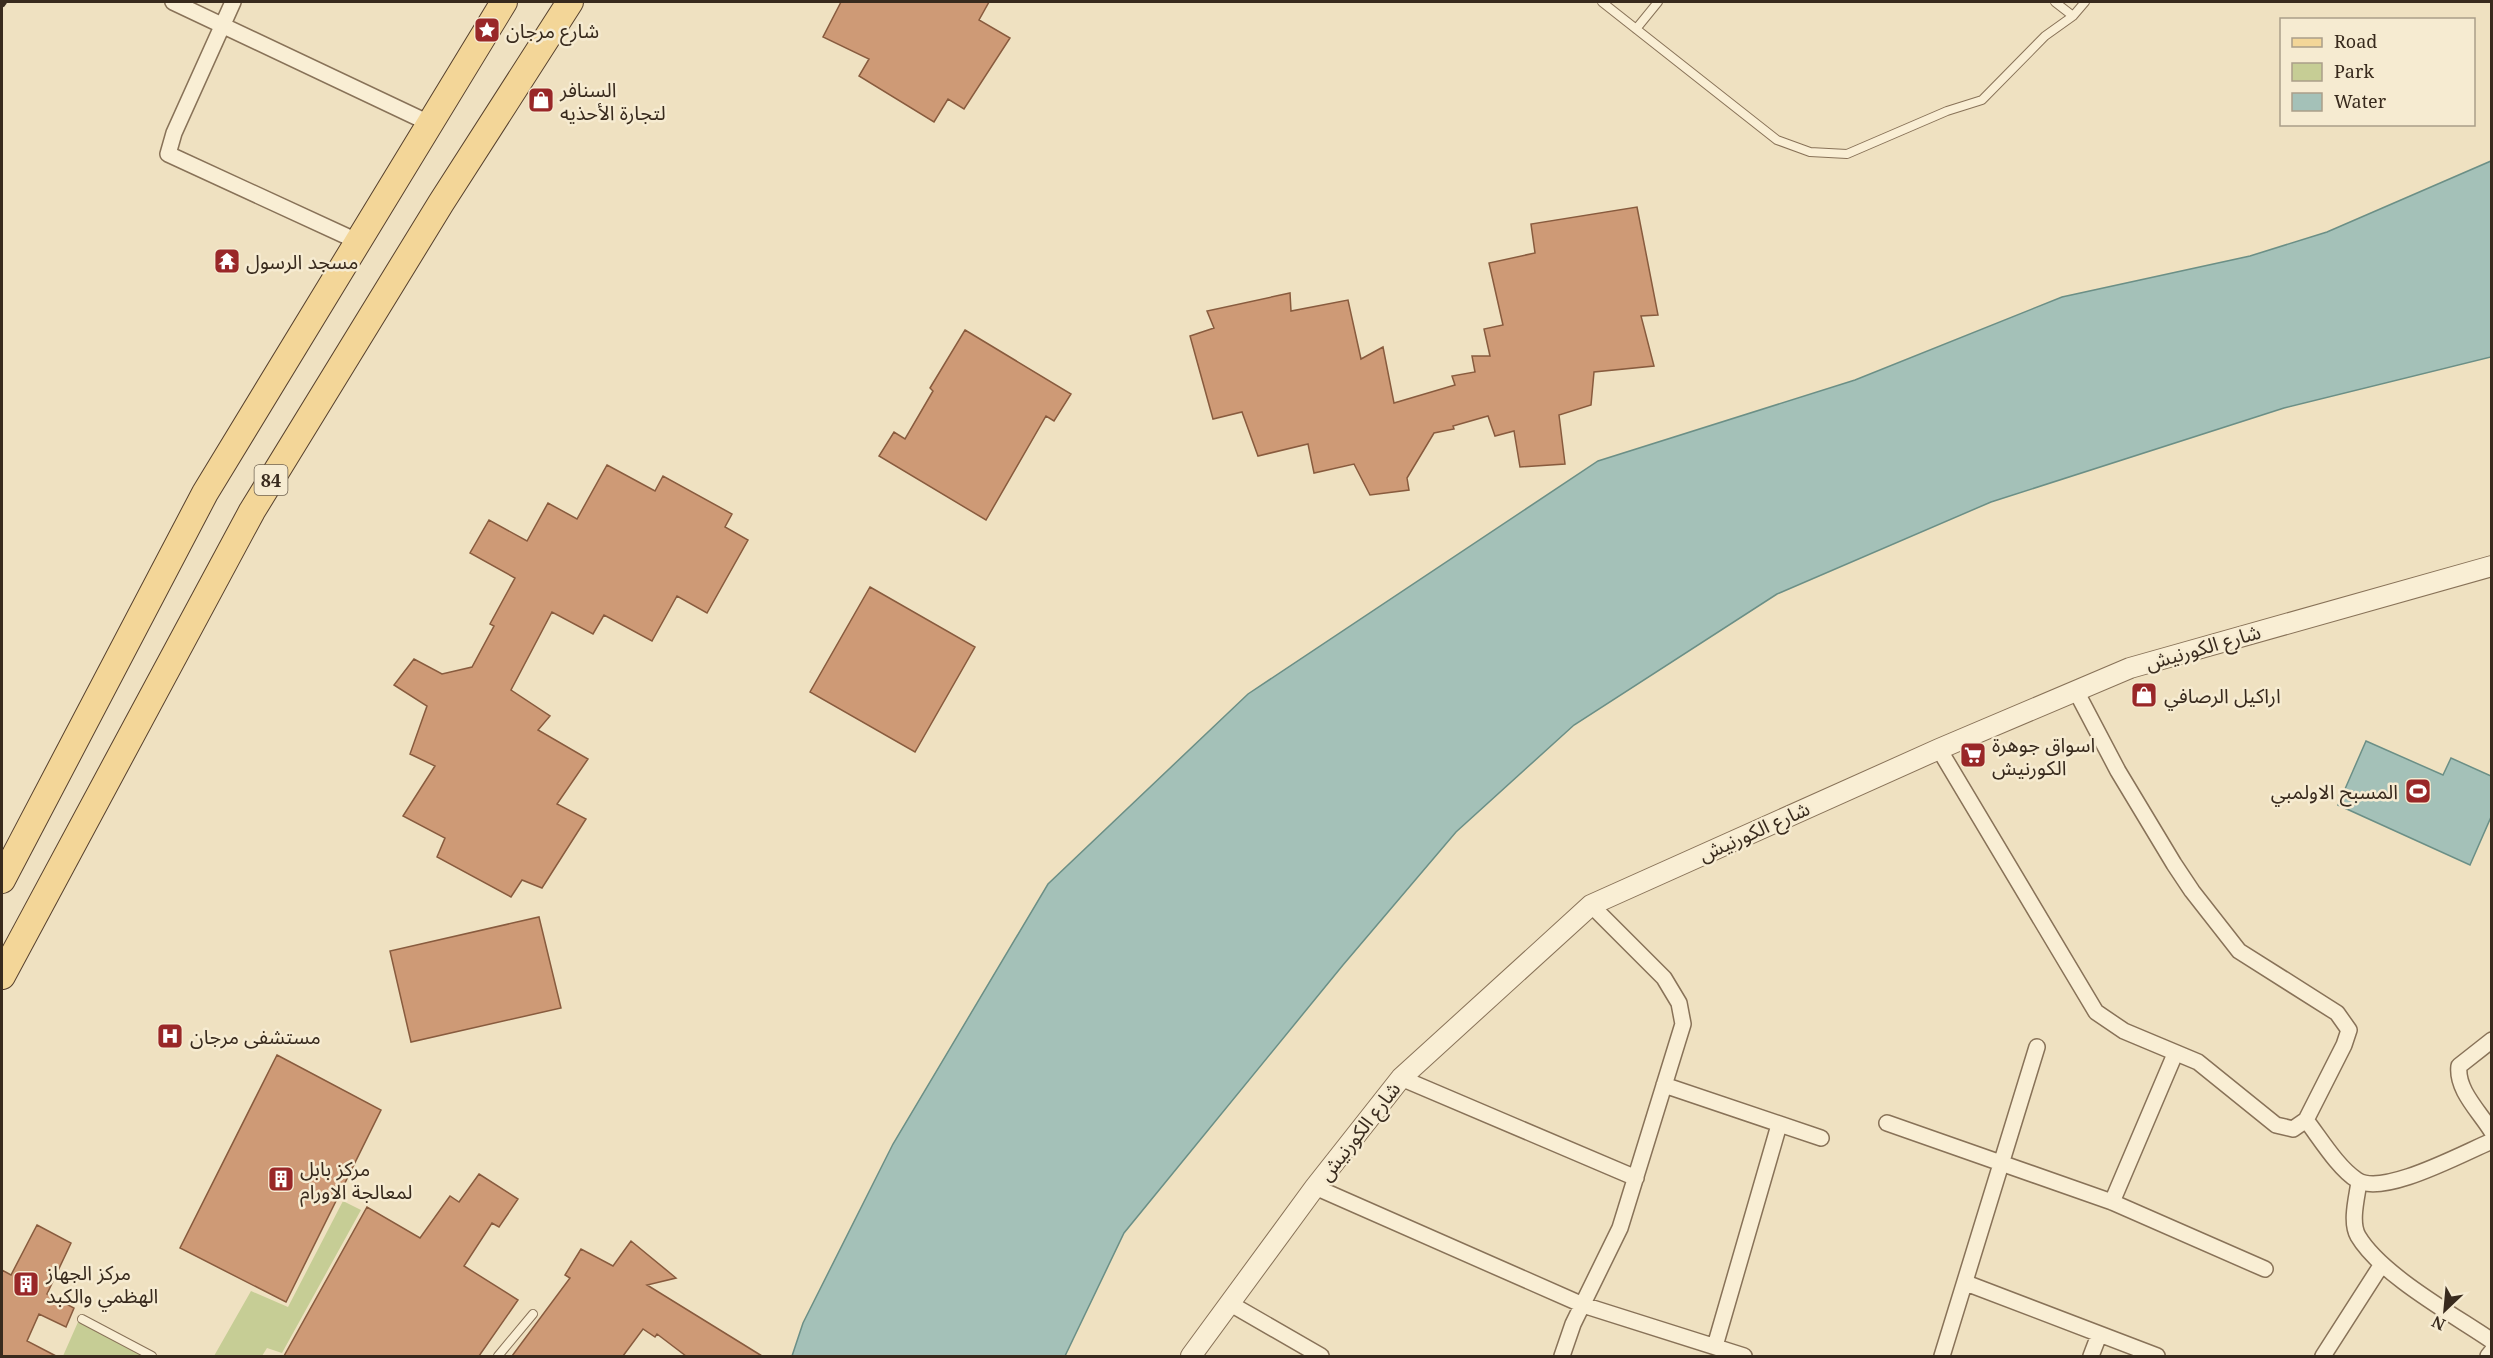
<svg xmlns="http://www.w3.org/2000/svg" width="2493" height="1358" viewBox="0 0 2493 1358" font-family="'Noto Serif','Noto Sans Arabic',serif">
	<style>
		.green { fill: #c6cd95 }
		.water { fill: #a4c1b8; stroke: #6b8f86; stroke-width: 1.5 }
		.building { fill: #ce9a76; stroke: #885b3e; stroke-width: 1.5 }
		.lines { fill: none; stroke-linecap: round; stroke-linejoin: round }
		.service-casing { stroke: #887258; stroke-width: 10 }
		.minor-casing { stroke: #887258; stroke-width: 18 }
		.tertiary-casing { stroke: #887258; stroke-width: 22 }
		.primary-casing { stroke: #56402d; stroke-width: 28 }
		.service { stroke: #f9eed4; stroke-width: 8 }
		.minor { stroke: #f9eed4; stroke-width: 15 }
		.tertiary { stroke: #f9eed4; stroke-width: 20 }
		.primary { stroke: #f3d698; stroke-width: 26 }
		.rail { stroke: #382a1d; stroke-width: 4.5; stroke-dasharray: 10 10; stroke-linecap: butt }
		.labels { text-anchor: middle; dominant-baseline: central; stroke-width: 5; stroke-linejoin: round; paint-order: stroke }
		.shield { fill: #f6ebd1; stroke: #716453; stroke-width: 1.5 }
		.shield-label { font-size: 18px; font-weight: bold; fill: #382a1d }
		.poi-label { font-size: 20px; fill: #382a1d; stroke: #f6ebd1; text-anchor: start }
		.street-label { font-size: 20px; fill: #382a1d; stroke: #f6ebd1 }
	</style>
	<rect width="100%" height="100%" fill="#efe1c1"/>
	<path class="green" d="M343 1201 361 1210 282 1353 267 1348 262 1356H214L251 1291 288 1307Z
		M78 1322 143 1356H63Z"/>
	<path class="water" d="M2491 161V357L2284 408 1991 502 1777 594 1574 725 1456 832 1343 965 1124 1233 1065 1356H792L803 1323 893 1144 1048 884 1248 694 1598 461 1855 380 2062 297 2250 256 2327 232Z
		M2366 741 2443 775 2451 758 2491 776V817L2470 865 2338 805Z"/>
	<path class="building" d="M841 2H989L979 20 1010 38 964 109 948 99 934 122 859 76 869 59 823 37Z
		M1637 207 1658 315 1641 316 1654 366 1594 372 1591 405 1559 415 1565 464 1520 467 1514 431 1495 436 1488 416 1453 426 1454 429 1434 433 1407 478 1409 490 1370 495 1354 464 1314 473 1308 444 1258 456 1242 412 1213 419 1190 336 1214 328 1207 311 1290 293 1291 311 1348 300 1361 359 1383 347 1394 403 1455 385 1452 376 1475 372 1472 356H1490L1484 329 1503 325 1489 263 1535 253 1531 224Z
		M965 330 1071 394 1054 421 1046 416 986 520 879 456 894 432 905 439 933 391 930 388Z
		M607 465 655 491 663 476 732 514 725 527 748 540 707 613 677 596 652 641 604 615 593 634 552 612 511 690 550 716 538 730 588 759 557 804 586 819 542 888 522 880 511 897 437 857 445 838 403 816 435 766 410 754 427 706 394 685 414 659 442 674 472 667 494 626 490 624 515 578 470 553 489 520 527 541 548 503 577 519Z
		M870 587 975 647 915 752 810 692Z
		M539 917 561 1008 411 1042 390 951Z
		M277 1055 381 1110 286 1302 180 1248Z
		M479 1174 518 1199 499 1227 492 1223 464 1266 518 1300 479 1356H284L367 1207 420 1238 450 1196 459 1202Z
		M37 1225 71 1243 47 1294 74 1308 66 1327 39 1314 27 1341 56 1356H2V1270L11 1275Z
		M631 1241 676 1278 647 1285 762 1356H686L657 1334 655 1337 643 1329 623 1356H512L570 1278 565 1275 581 1249 613 1266Z"/>
	<g class="lines">
		<defs>
			<path id="service" d="M1602 2 1777 140 1810 152 1847 154 1947 111 1982 100 2045 36 2073 16 2085 2
				M2055 2 2073 16
				M1636 29 1658 2
				M82 1319 152 1356
				M498 1356 533 1314"/>
			<path id="minor" d="M173 2 431 124
				M233 2 174 133 168 154 359 242
				M1939 749 2096 1012 2124 1031 2198 1062 2276 1125 2293 1129 2306 1120 2344 1045 2349 1030 2337 1013 2239 951 2192 891 2174 864 2118 771 2076 691
				M2492 1040 2459 1066C2456 1090 2480 1112 2492 1132
				M1401 1078 1636 1178
				M1664 1085 1821 1138
				M2306 1120C2320 1138 2338 1168 2357 1180 2383 1197 2463 1153 2492 1141
				M1887 1123 2112 1202 2265 1269
				M2359 1182C2357 1197 2350 1222 2358 1236 2381 1275 2454 1315 2492 1341
				M1315 1187 1583 1305 1744 1356
				M2112 1202 2175 1054
				M1966 1283 2157 1356
				M1229 1303 1321 1356
				M1715 1346 1779 1125
				M1562 1356 1573 1324 1620 1228 1683 1024 1679 1003 1664 978 1591 905
				M1942 1356 2037 1047
				M2091 1356 2099 1335
				M2323 1356 2382 1264
				M2488 1356 2492 1351"/>
			<path id="tertiary" d="M1191 1356 1315 1187 1401 1078 1591 905 1939 749 2130 668 2492 566"/>
			<path id="primary" d="M2 880 205 493 504 2
				M2 976 252 511 441 203 570 2"/>
		</defs>
		<use href="#service" class="service-casing"/>
		<use href="#minor" class="minor-casing"/>
		<use href="#tertiary" class="tertiary-casing"/>
		<use href="#primary" class="primary-casing"/>
		<use href="#service" class="service"/>
		<use href="#minor" class="minor"/>
		<use href="#tertiary" class="tertiary"/>
		<use href="#primary" class="primary"/>
		<path class="rail" d="M2 6 5 2"/>
	</g>
	<defs>
		<symbol id="sight-square" viewBox="-11 -11 22 22"><rect x="-9" y="-9" width="18" height="18" rx="4" fill="#992728" stroke="#f6ebd1"/><path d="M0-6L1.8-2.2L6-1.7L2.9 1.2L3.7 5.4L0 3.3L-3.7 5.4L-2.9 1.2L-6-1.7L-1.8-2.2Z" fill="#fff"/></symbol>
		<symbol id="shop-square" viewBox="-11 -11 22 22"><rect x="-9" y="-9" width="18" height="18" rx="4" fill="#992728" stroke="#f6ebd1"/><path d="M-5-2.5h2.3a2.7 3.5 0 0 1 5.4 0H5L5.5 6h-11ZM-1.5-2.5h3a1.5 2.3 0 0 0-3 0Z" fill="#fff"/></symbol>
		<symbol id="temple-square" viewBox="-11 -11 22 22"><rect x="-9" y="-9" width="18" height="18" rx="4" fill="#992728" stroke="#f6ebd1"/><path d="M0-6L5-2H3V0L6.5 2.5H4V6H1.5V3h-3V6H-4V2.5H-6.5L-3 0V-2H-5Z" fill="#fff"/></symbol>
		<symbol id="supermarket-square" viewBox="-11 -11 22 22"><rect x="-9" y="-9" width="18" height="18" rx="4" fill="#992728" stroke="#f6ebd1"/><path d="M-6-5.5h2.5l.6 2H6L4.5 2H-2.5L-4.4-4H-6ZM-1.5 3.2a1.3 1.3 0 1 0 .1 0ZM3 3.2a1.3 1.3 0 1 0 .1 0Z" fill="#fff"/></symbol>
		<symbol id="stadium-square" viewBox="-11 -11 22 22"><rect x="-9" y="-9" width="18" height="18" rx="4" fill="#992728" stroke="#f6ebd1"/><path d="M0-5a6.5 5 0 1 0 0 10a6.5 5 0 1 0 0-10ZM-3.5-1.8h7v3.6h-7Z" fill="#fff"/></symbol>
		<symbol id="hospital-square" viewBox="-11 -11 22 22"><rect x="-9" y="-9" width="18" height="18" rx="4" fill="#992728" stroke="#f6ebd1"/><path d="M-5-5h3v3.5h4V-5h3V5h-3V1.5h-4V5h-3Z" fill="#fff"/></symbol>
		<symbol id="building-square" viewBox="-11 -11 22 22"><rect x="-9" y="-9" width="18" height="18" rx="4" fill="#992728" stroke="#f6ebd1"/><path d="M-4-6H4V6H1V3H-1V6H-4ZM-2.5-4.3h1.7v1.8h-1.7ZM.8-4.3h1.7v1.8H.8ZM-2.5-1h1.7V.8h-1.7ZM.8-1h1.7V.8H.8Z" fill="#fff"/></symbol>
	</defs>
	<g fill-rule="evenodd">
		<use href="#sight-square" x="472" y="15" width="30" height="30"/>
		<use href="#shop-square" x="526" y="85" width="30" height="30"/>
		<use href="#temple-square" x="212" y="246" width="30" height="30"/>
		<use href="#shop-square" x="2129" y="680" width="30" height="30"/>
		<use href="#supermarket-square" x="1958" y="740" width="30" height="30"/>
		<use href="#stadium-square" x="2403" y="776" width="30" height="30"/>
		<use href="#hospital-square" x="155" y="1021" width="30" height="30"/>
		<use href="#building-square" x="266" y="1164" width="30" height="30"/>
		<use href="#building-square" x="11" y="1269" width="30" height="30"/>
	</g>
	<g class="labels">
		<rect class="shield" x="254.5" y="465" width="33" height="30" rx="4.5"/>
		<g class="shield-label">
			<text x="271" y="480">84</text>
		</g>
		<g class="poi-label">
			<text x="506" y="30">شارع مرجان</text>
			<text x="560" y="89">السنافر<tspan x="560" dy="23">لتجارة الأحذيه</tspan></text>
			<text x="246" y="261">مسجد الرسول</text>
			<text x="2164" y="695">اراكيل الرصافي</text>
			<text x="1992" y="744">اسواق جوهرة<tspan x="1992" dy="23">الكورنيش</tspan></text>
			<text x="2398" y="791" text-anchor="end">المسبح الاولمبي</text>
			<text x="190" y="1036">مستشفى مرجان</text>
			<text x="300" y="1168">مركز بابل<tspan x="300" dy="23">لمعالجة الاورام</tspan></text>
			<text x="46" y="1272">مركز الجهاز<tspan x="46" dy="23">الهظمي والكبد</tspan></text>
		</g>
		<g class="street-label">
			<text transform="translate(2203 647) rotate(-16)">شارع الكورنيش</text>
			<text transform="translate(1754 831) rotate(-24)">شارع الكورنيش</text>
			<text transform="translate(1359 1131) rotate(-52)">شارع الكورنيش</text>
		</g>
	</g>
	<rect width="2493" height="1358" fill="none" stroke="#382a1d" stroke-width="6"/>
	<rect x="2280" y="18" width="195" height="108" fill="#f6ebd1" stroke="#aa9e89" stroke-width="1.5"/>
	<rect x="2292" y="38" width="30" height="9" fill="#f3d698" stroke="#aa9e89" stroke-width="1.5"/>
	<text x="2334" y="48" font-size="18" fill="#382a1d">Road</text>
	<rect x="2292" y="63" width="30" height="18" fill="#c6cd95" stroke="#aa9e89" stroke-width="1.5"/>
	<text x="2334" y="78" font-size="18" fill="#382a1d">Park</text>
	<rect x="2292" y="93" width="30" height="18" fill="#a4c1b8" stroke="#aa9e89" stroke-width="1.5"/>
	<text x="2334" y="108" font-size="18" fill="#382a1d">Water</text>
	<g transform="translate(2445 1310) rotate(206)" stroke="#f6ebd1" stroke-width="4.5" paint-order="stroke">
	<path d="M0-4.5L10 22L0 15L-10 22Z" fill="#382a1d"/>
	<text y="-9" font-size="16" font-weight="bold" text-anchor="middle" fill="#382a1d">N</text>
	</g>
</svg>
